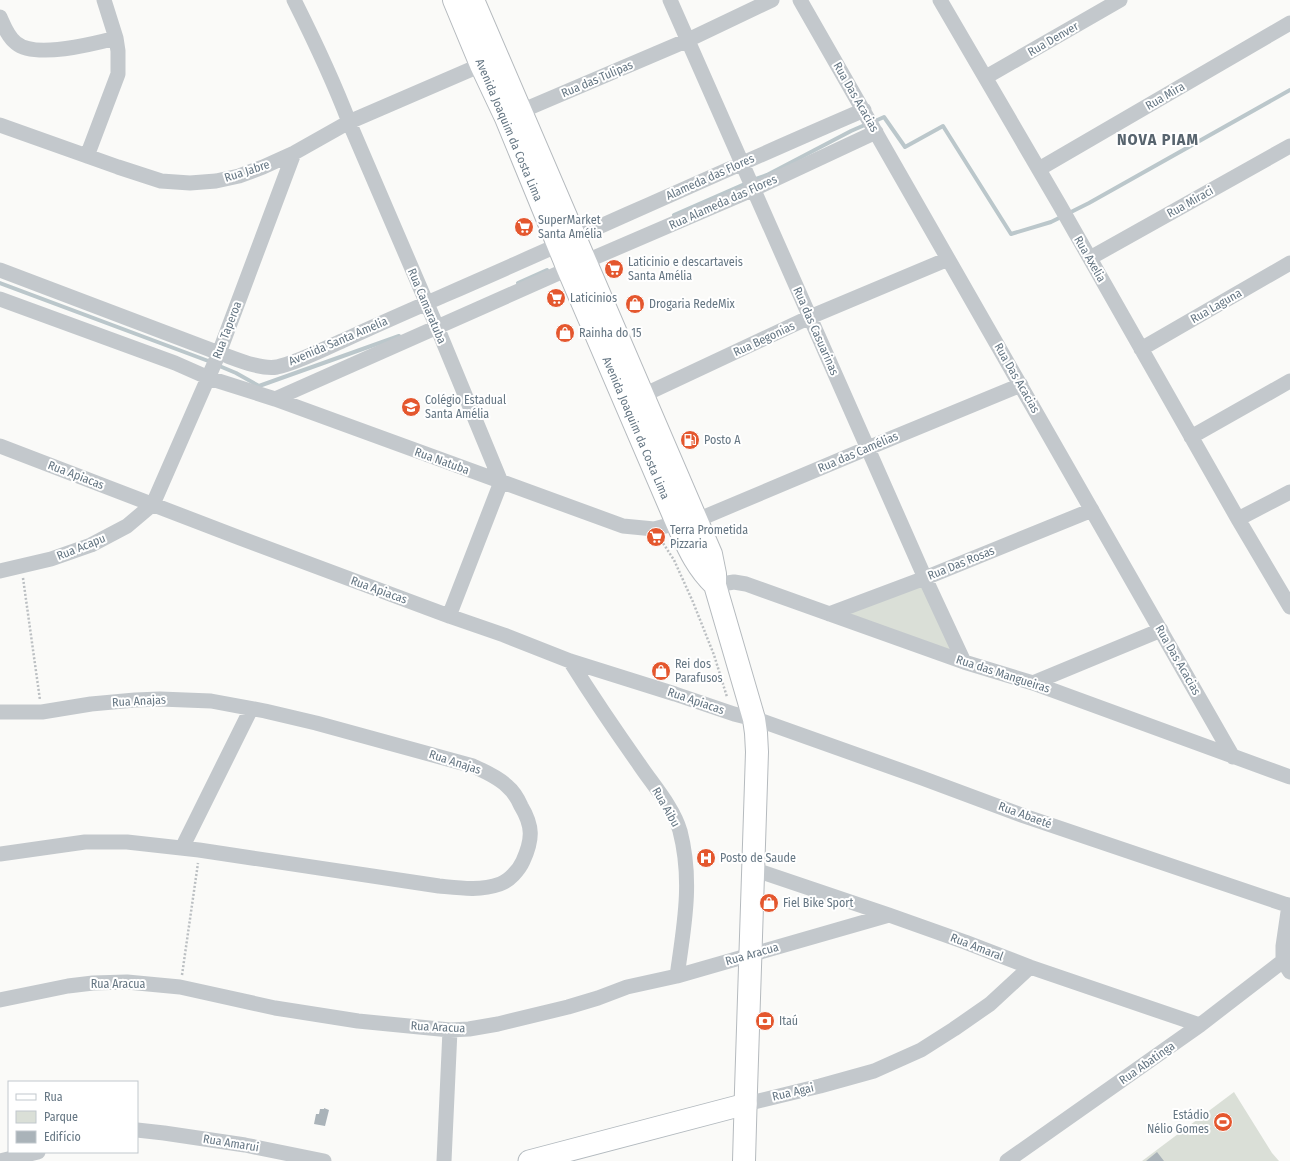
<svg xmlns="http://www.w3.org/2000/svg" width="1290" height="1161" viewBox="0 0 1290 1161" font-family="'Fira Sans Condensed',sans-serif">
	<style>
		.green { fill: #dadfd7 }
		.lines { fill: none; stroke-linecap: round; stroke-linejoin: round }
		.stream { stroke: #bbc7cb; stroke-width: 4 }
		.building { fill: #aab3b9 }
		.secondary-casing { stroke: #b3babf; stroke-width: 23 }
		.primary-casing { stroke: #b5babe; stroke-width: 24 }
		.path { stroke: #bbbfc2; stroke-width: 2.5; stroke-dasharray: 2 2; stroke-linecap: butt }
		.street { stroke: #c3c8cc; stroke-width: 15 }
		.secondary { stroke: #fff; stroke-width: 21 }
		.primary { stroke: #fff; stroke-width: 22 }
		.labels { text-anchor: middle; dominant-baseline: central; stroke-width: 4; stroke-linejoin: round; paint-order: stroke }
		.street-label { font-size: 12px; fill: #657683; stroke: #fff }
		.poi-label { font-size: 12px; fill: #657683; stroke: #fff; text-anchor: start }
		.district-label { font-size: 16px; font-weight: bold; letter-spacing: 1px; fill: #57646e; stroke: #fff }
	</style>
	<rect width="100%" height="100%" fill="#fafaf8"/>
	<path class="green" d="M926 580 962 662 837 617Z
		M1234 1092 1272 1153 1279 1161H1142Z"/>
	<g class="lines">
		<path class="stream" d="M873 122 884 117 905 147 943 126 1011 234 1051 222 1063 216
			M753 180 767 175 851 131 867 124
			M1069 213 1089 203 1290 90
			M674 215 747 183
			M0 283 211 362
			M518 283 547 270
			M217 365 236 373 259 386 399 336"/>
	</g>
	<path class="building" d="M324 1108 329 1110 325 1126 314 1124 316 1114H319L320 1109H324Z
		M1157 1152 1164 1161H1146Z"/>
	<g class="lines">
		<defs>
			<path id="secondary" d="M529 1161 746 1104"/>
			<path id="primary" d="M454 0 481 65 506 118 568 269 677 523C688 547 696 567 715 585
				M473 0 711 554 715 574V585L754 719 756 733 757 752 746 1090 744 1161"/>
		</defs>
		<use href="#secondary" class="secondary-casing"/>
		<use href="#primary" class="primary-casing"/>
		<path class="path" d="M661 540 674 560 693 602 714 655 727 697
			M23 578 40 700
			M182 975 198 863"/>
		<path class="street" d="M294 0C314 40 333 80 349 122L437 327 501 482 449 616
			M670 0 925 578 964 662
			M800 0 1233 757
			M940 0 1059 204 1238 519 1290 607
			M0 17C4 26 8 37 16 43 35 59 93 44 116 38
			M986 77 1120 0
			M512 115 688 40 772 0
			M0 125 118 167 161 181 190 183 216 181 239 176 263 167 294 153 349 122 481 65
			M87 156 118 74V51L116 38 104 0
			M1039 169 1290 23
			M1090 258 1290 146
			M0 270 219 353C234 358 260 370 277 367 299 362 321 350 342 341 376 325 411 310 445 295 585 234 724 170 864 110
			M0 299 175 363 209 378 275 399 623 526 654 529 677 523
			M1141 349 1290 263
			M275 399 568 269 754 189 876 132
			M635 399 810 317 948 259
			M1191 437 1290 381
			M0 446 240 538 449 616 504 635 570 661 675 694 734 714 762 721 922 778 1024 816 1290 906
			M1238 519 1290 492
			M697 520 868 448 1021 385
			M0 571 51 559 91 545 127 526 153 504 219 353 294 153
			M715 585 734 582 746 584 964 662 1033 683 1290 777
			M829 614 925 578 1092 510
			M570 661C592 696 615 730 639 764 653 785 673 807 680 831 693 881 684 926 677 976
			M1033 683 1161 630
			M0 712H42L91 704 135 700 160 699 211 701 265 711 316 723 473 766C484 771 498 777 507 786 513 791 518 799 521 806 533 826 533 839 523 861 519 870 509 881 500 884 480 891 460 888 439 886L199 850 127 842H85L0 854
			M182 848 251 709
			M753 869 889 915 965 942 1030 967 1200 1025
			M1289 905 1283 946V961L1290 972
			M0 1000 68 986 93 983 127 982 180 987 275 1008 358 1021 450 1030 469 1029 498 1024 568 1007 598 998 627 987 677 976 889 915
			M746 1104 820 1086 874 1071 921 1050 954 1029 990 1004 1030 967
			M137 1130 164 1133 245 1145 324 1161
			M0 1161 38 1152
			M444 1161 450 1030
			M1007 1161 1200 1025 1283 961"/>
		<use href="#secondary" class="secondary"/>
		<use href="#primary" class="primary"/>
	</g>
	<defs>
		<symbol id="supermarket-disc" viewBox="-11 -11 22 22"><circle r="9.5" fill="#e4572e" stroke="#fff"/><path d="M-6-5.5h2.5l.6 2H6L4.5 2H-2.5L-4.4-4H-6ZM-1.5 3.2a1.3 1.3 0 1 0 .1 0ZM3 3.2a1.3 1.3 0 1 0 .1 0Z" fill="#fff"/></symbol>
		<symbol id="shop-disc" viewBox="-11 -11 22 22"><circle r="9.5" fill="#e4572e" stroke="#fff"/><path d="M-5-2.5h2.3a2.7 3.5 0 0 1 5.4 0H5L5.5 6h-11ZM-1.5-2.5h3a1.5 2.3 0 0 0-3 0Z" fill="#fff"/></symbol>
		<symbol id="school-disc" viewBox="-11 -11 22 22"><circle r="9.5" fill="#e4572e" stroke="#fff"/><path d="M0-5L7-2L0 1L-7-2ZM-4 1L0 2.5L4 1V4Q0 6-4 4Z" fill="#fff"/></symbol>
		<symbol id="fuel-disc" viewBox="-11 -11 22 22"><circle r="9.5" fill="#e4572e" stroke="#fff"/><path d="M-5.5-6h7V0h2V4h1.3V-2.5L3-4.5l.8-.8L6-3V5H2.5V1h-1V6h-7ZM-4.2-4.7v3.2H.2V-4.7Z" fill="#fff"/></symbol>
		<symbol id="hospital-disc" viewBox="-11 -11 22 22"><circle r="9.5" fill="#e4572e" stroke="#fff"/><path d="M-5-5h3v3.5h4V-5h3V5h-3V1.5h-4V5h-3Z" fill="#fff"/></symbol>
		<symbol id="bank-disc" viewBox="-11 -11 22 22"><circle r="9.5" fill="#e4572e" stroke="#fff"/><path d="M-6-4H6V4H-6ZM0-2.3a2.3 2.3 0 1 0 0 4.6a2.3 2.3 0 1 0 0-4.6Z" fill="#fff"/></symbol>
		<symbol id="stadium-disc" viewBox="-11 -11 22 22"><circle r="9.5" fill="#e4572e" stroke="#fff"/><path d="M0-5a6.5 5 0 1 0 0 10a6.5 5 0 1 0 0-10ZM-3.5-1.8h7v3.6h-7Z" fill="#fff"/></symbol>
	</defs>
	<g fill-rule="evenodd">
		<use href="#supermarket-disc" x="513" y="216" width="22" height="22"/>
		<use href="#supermarket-disc" x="603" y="258" width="22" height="22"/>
		<use href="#supermarket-disc" x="545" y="287" width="22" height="22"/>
		<use href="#shop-disc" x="624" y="293" width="22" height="22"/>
		<use href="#shop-disc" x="554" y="322" width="22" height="22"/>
		<use href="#school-disc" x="400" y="396" width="22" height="22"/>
		<use href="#fuel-disc" x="679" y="429" width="22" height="22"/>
		<use href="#supermarket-disc" x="645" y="526" width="22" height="22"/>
		<use href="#shop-disc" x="650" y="660" width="22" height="22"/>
		<use href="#hospital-disc" x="695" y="847" width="22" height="22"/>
		<use href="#shop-disc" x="758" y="892" width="22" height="22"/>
		<use href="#bank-disc" x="754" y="1010" width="22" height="22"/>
		<use href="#stadium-disc" x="1212" y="1111" width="22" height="22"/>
	</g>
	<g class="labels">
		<g class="street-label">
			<text transform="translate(1053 39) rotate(-30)">Rua Denver</text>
			<text transform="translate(597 79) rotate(-23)">Rua das Tulipas</text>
			<text transform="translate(1165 96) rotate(-30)">Rua Mira</text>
			<text transform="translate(856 97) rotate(60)">Rua Das Acacias</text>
			<text transform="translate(509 130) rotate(67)">Avenida Joaquim da Costa Lima</text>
			<text transform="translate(247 171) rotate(-18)">Rua Jabre</text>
			<text transform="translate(710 177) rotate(-24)">Alameda das Flores</text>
			<text transform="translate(723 202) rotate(-24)">Rua Alameda das Flores</text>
			<text transform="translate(1190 202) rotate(-29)">Rua Miraci</text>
			<text transform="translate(1090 259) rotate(60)">Rua Axelia</text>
			<text transform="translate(427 306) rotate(67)">Rua Camaratuba</text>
			<text transform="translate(1216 306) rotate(-30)">Rua Laguna</text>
			<text transform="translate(227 330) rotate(-69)">Rua Taperoa</text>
			<text transform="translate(816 331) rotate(66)">Rua das Casuarinas</text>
			<text transform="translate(764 339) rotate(-25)">Rua Begonias</text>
			<text transform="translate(338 341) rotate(-23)">Avenida Santa Amelia</text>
			<text transform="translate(1017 378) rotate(60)">Rua Das Acacias</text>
			<text transform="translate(636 428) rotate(67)">Avenida Joaquim da Costa Lima</text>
			<text transform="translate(858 452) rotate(-23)">Rua das Camélias</text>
			<text transform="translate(442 461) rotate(20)">Rua Natuba</text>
			<text transform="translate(76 475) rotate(21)">Rua Apiacas</text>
			<text transform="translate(81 547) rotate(-22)">Rua Acapu</text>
			<text transform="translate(961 563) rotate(-22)">Rua Das Rosas</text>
			<text transform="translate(379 590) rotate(20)">Rua Apiacas</text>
			<text transform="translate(1178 660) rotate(60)">Rua Das Acacias</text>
			<text transform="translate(1003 674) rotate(18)">Rua das Mangueiras</text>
			<text transform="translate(139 701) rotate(-3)">Rua Anajas</text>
			<text transform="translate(696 701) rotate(19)">Rua Apiacas</text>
			<text transform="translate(455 762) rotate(18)">Rua Anajas</text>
			<text transform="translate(666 807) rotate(60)">Rua Aibu</text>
			<text transform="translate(1025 815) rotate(20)">Rua Abaeté</text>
			<text transform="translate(977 947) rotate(21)">Rua Amaral</text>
			<text transform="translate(752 954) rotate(-16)">Rua Aracua</text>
			<text x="118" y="984">Rua Aracua</text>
			<text transform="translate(438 1027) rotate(3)">Rua Aracua</text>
			<text transform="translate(1147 1063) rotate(-35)">Rua Abatinga</text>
			<text transform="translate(793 1092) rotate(-13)">Rua Agai</text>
			<text transform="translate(231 1143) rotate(9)">Rua Amarui</text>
		</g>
		<g class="poi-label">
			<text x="538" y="220">SuperMarket<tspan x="538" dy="14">Santa Amélia</tspan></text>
			<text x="628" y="262">Laticinio e descartaveis<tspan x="628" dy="14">Santa Amélia</tspan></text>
			<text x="570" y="298">Laticinios</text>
			<text x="649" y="304">Drogaria RedeMix</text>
			<text x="579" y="333">Rainha do 15</text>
			<text x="425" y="400">Colégio Estadual<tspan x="425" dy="14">Santa Amélia</tspan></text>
			<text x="704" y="440">Posto A</text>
			<text x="670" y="530">Terra Prometida<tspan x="670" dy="14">Pizzaria</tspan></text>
			<text x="675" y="664">Rei dos<tspan x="675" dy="14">Parafusos</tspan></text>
			<text x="720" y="858">Posto de Saude</text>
			<text x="783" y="903">Fiel Bike Sport</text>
			<text x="779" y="1021">Itaú</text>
			<text x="1209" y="1115" text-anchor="end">Estádio<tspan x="1209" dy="14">Nélio Gomes</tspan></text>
		</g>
		<g class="district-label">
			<text x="1158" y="139">NOVA PIAM</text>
		</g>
	</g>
	<rect x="8" y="1081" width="130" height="72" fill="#ffffff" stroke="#c1c8cd"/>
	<rect x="16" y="1094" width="20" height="6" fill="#ffffff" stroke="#c1c8cd"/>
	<text x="44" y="1101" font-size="12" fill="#657683">Rua</text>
	<rect x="16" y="1111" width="20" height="12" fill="#dadfd7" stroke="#c1c8cd"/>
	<text x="44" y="1121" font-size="12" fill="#657683">Parque</text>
	<rect x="16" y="1131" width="20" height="12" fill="#aab3b9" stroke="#c1c8cd"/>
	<text x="44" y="1141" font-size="12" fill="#657683">Edifício</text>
</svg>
